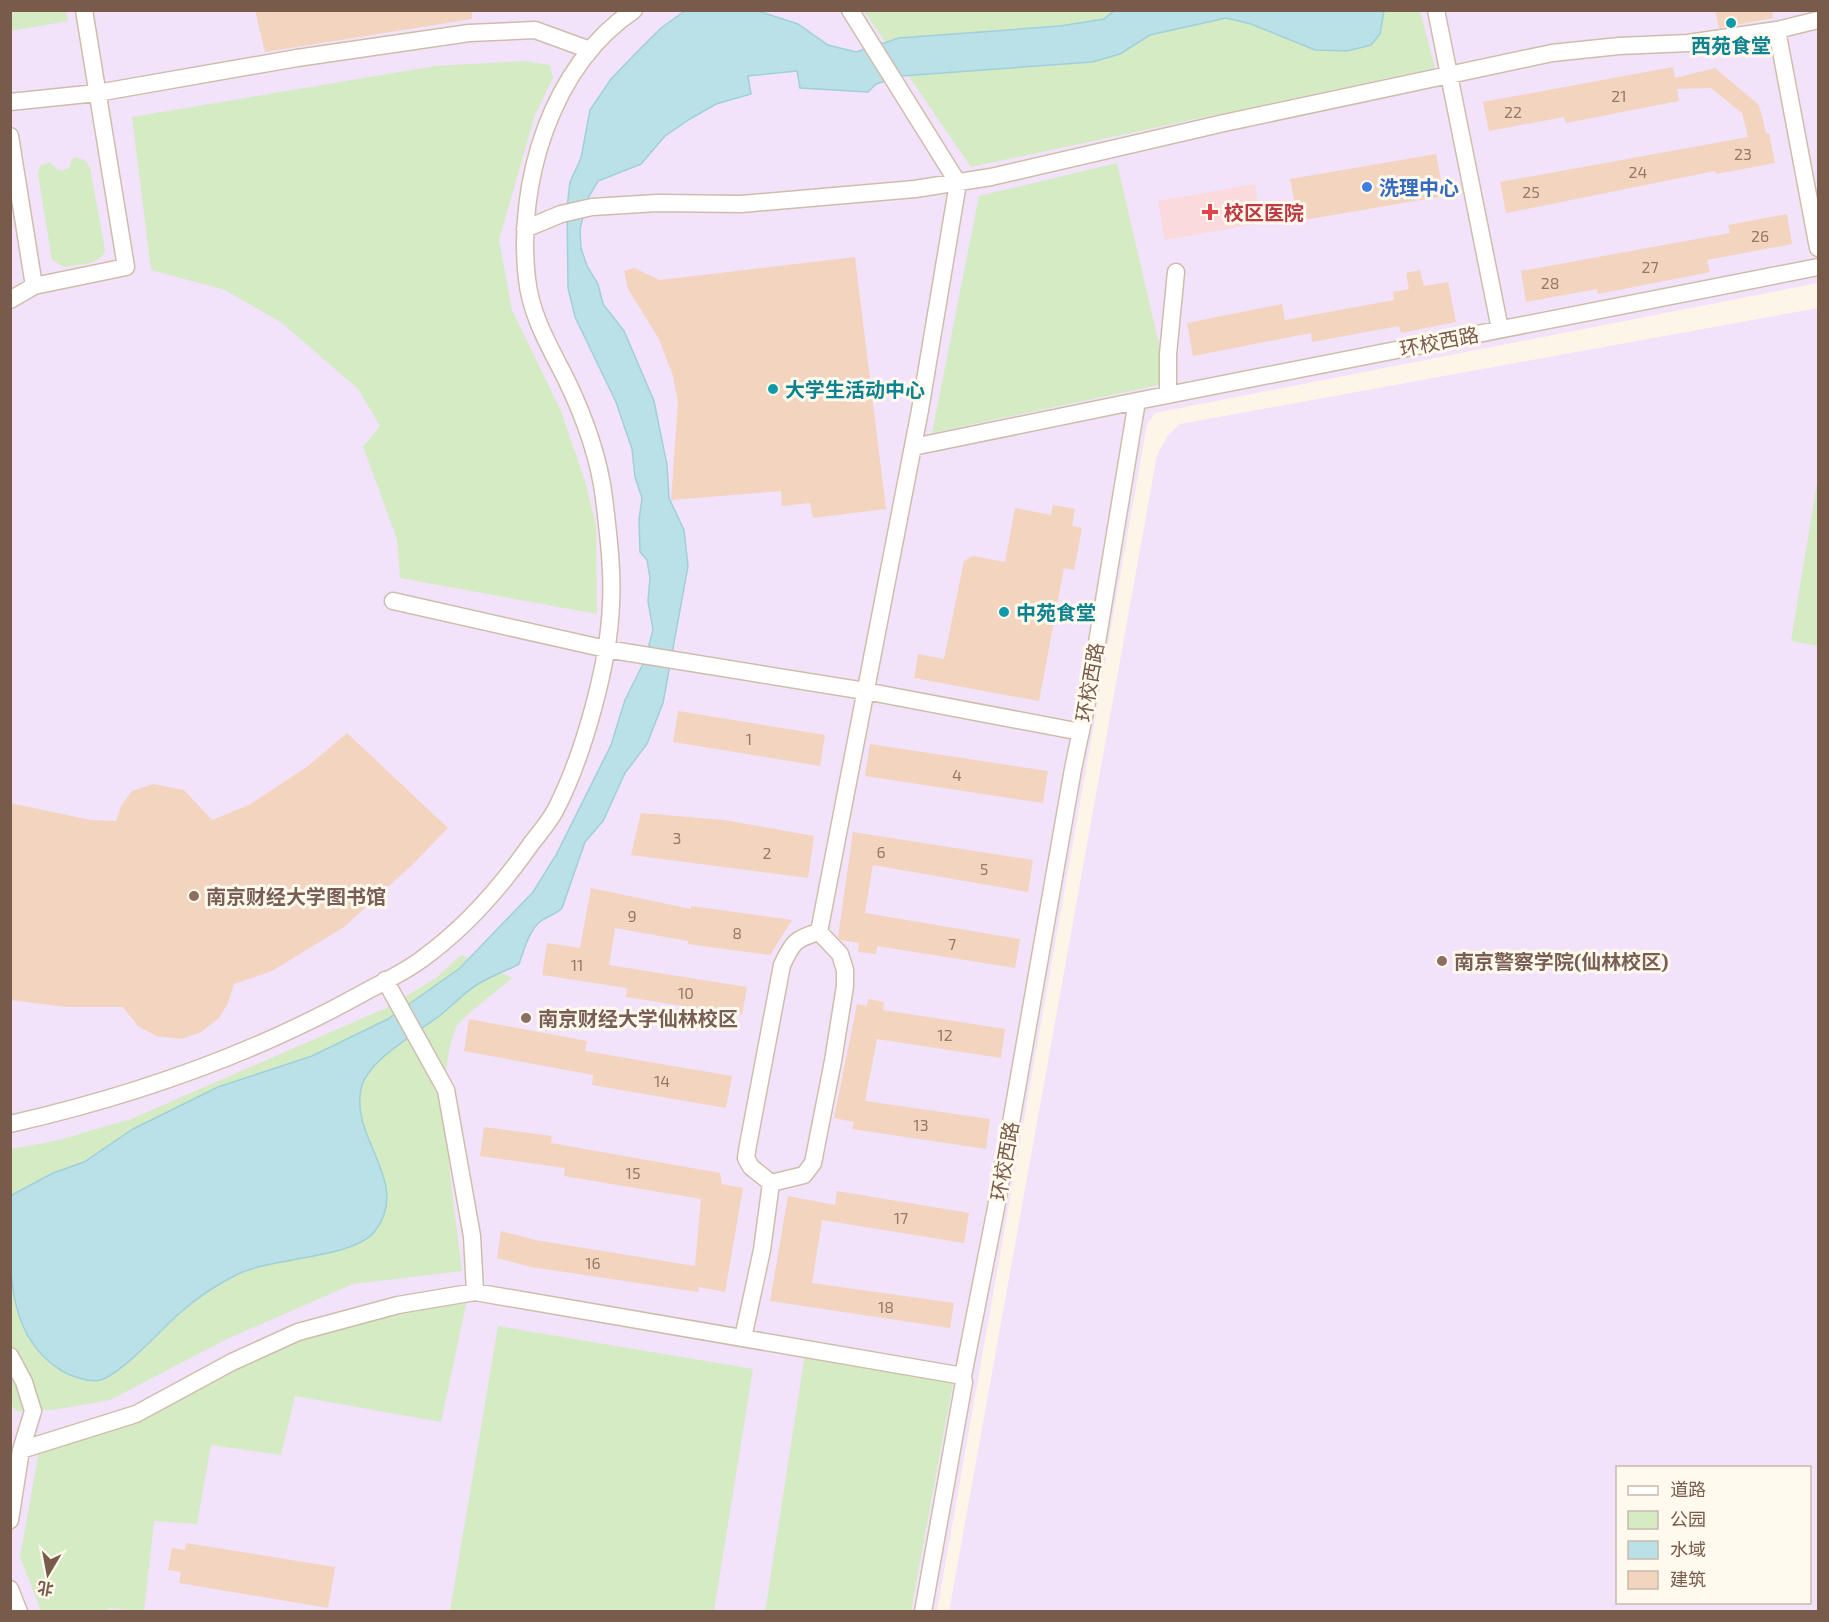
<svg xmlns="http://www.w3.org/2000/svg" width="1829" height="1622" viewBox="0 0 1829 1622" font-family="'Exo 2','Noto Sans SC',sans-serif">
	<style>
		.education { fill: #f2e3fa; fill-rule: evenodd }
		.medical { fill: #fbdadd }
		.green { fill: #d4ebc4 }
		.water { fill: #bae0e8; stroke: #a0d0da; stroke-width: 1.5 }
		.building { fill: #f3d4be }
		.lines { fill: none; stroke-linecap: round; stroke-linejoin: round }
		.minor-casing { stroke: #cfbdac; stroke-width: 19 }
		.minor { stroke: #fff; stroke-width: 16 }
		.culture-dot { fill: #0f9aa8; stroke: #fff9ee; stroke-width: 2 }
		.shop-dot { fill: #3f7fe0; stroke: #fff9ee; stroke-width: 2 }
		.health-dot { fill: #e0444e; stroke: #fff9ee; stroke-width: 2 }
		.education-dot { fill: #8d6e63; stroke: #fff9ee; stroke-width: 2 }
		.labels { text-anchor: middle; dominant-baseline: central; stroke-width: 6; stroke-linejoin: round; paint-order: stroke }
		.number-label { font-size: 16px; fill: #977967 }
		.culture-label { font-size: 20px; font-weight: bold; fill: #0d838f; stroke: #fff9ee; text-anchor: start }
		.shop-label { font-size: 20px; font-weight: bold; fill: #366cbe; stroke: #fff9ee; text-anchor: start }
		.health-label { font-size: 20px; font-weight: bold; fill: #be3a42; stroke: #fff9ee; text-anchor: start }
		.street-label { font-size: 20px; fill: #785b4a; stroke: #fff9ee }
		.education-label { font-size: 20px; font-weight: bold; fill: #785e54; stroke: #fff9ee; text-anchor: start }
	</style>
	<rect width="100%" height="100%" fill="#fdf5e7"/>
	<path class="education" d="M11 11H1818V283L1155 413 1147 424 937 1611 11 1612Z
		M1818 308V1611L949 1612 1157 455 1168 435 1180 424ZM1618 1468H1810V1602H1618Z"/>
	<path class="medical" d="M1255 184 1261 223 1165 240 1158 201Z"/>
	<path class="green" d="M11 10 66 11 68 21 11 31Z
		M864 11H1420L1435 68 971 167Z
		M525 61 550 65 553 78 535 115 499 240 512 310 561 411 585 481 596 526 597 614 400 578 397 539 363 447 380 426 358 389 282 323 225 290 151 270 132 117 435 66Z
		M75 157 84 160 90 167 105 250C101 266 78 264 64 267L52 260 38 174 40 166 50 162C56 170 61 173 70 167L72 159Z
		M1117 163 1168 383 932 433 979 196Z
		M1818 476V646L1791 641Z
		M461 955 512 978C502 987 462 1017 457 1026 431 1076 456 1213 462 1271L353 1284 227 1339 110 1400 53 1410 16 1411 11 1404 10 1149 55 1141 131 1119 386 1008 436 978Z
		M468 1295 441 1422 295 1396 281 1455 211 1445 197 1524 154 1521 144 1611 108 1608 107 1612 41 1611 20 1557 40 1445 84 1432 283 1338Z
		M498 1326 753 1369 714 1611H450Z
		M806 1347 955 1372 911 1611 765 1612Z"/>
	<path class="water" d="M685 11H758L798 24 828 45 856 52 899 38 1060 26 1104 19 1114 11H1384L1380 34 1371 45 1347 51 1315 50 1251 24 1226 18 1150 35 1120 54 1092 62 901 76 876 84 868 92 800 88 797 71 748 76 751 94 716 104 690 119 665 136 641 164 598 181 588 198 580 229 581 248 587 266 598 284 603 304 624 331 654 401 667 465 669 498 684 530 688 566 663 703 647 744 625 773 603 821 585 842 562 908C555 915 548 916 541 921 529 930 524 950 519 964 506 971 491 976 478 984 465 992 455 1003 443 1013 421 1031 367 1059 361 1089 350 1139 412 1183 375 1231 355 1258 274 1257 238 1274 218 1284 198 1297 181 1312 162 1328 123 1373 101 1380 89 1383 71 1376 62 1371 1 1334 11 1257 10 1196L53 1173 84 1162 133 1129 218 1087 312 1056 388 1019 460 968 533 892 556 855 611 745 625 700 645 660 653 630 648 601 650 578 647 560 640 552 639 520 642 498 635 477 632 449 616 402 575 317 568 288 567 208 570 182 581 158 590 110 611 79 635 54 661 28Z"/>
	<path class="building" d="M255 10H472V19L265 52Z
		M1715 10H1772L1773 18 1719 28Z
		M1673 67 1675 78 1715 68 1759 105 1766 133H1769L1775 163 1716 174 1715 171 1506 213 1500 182 1748 137 1742 113 1711 88 1677 89 1679 101 1566 123 1564 117 1489 131 1483 102Z
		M1436 154 1444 196 1298 221 1290 179Z
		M1787 214 1792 244 1707 260 1710 272 1598 294 1597 289 1526 302 1521 271 1730 233 1728 225Z
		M855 257 886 509 813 518 810 503 782 506 781 491 671 500 678 402 673 376 659 339 628 289 624 271 634 268 660 280Z
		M1420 270 1424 286 1448 282 1456 322 1401 333 1399 326 1312 342 1311 333 1193 356 1187 323 1282 304 1285 320 1394 300 1393 292 1409 289 1406 273Z
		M1053 505 1075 509 1072 526 1082 528 1074 570 1064 568 1039 701 914 678 918 654 944 659 964 561 973 556 1005 562 1015 508 1051 515Z
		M678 711 825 735 820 766 673 742Z
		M347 733 448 828 412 865 344 927 272 971 234 984 228 1003 219 1018 201 1032 182 1039 156 1036 138 1026 123 1007H66L10 1000V803L91 820 116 821 121 806 132 791 153 784 184 790 212 820 249 805 308 766Z
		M870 744 1048 771 1043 803 865 776Z
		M641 813 724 820 814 836 808 878 631 855Z
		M853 832 1033 860 1028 892 873 865 865 913 1020 939 1015 968 877 946 876 954 858 952 859 943 841 940 838 937Z
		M591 888 691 909V906L792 920 770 955 688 944V941L615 928 609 965 747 987 742 1015 626 997 627 988 542 975 547 943 580 948Z
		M868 999 884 1002 883 1010 1005 1029 1001 1058 877 1039 865 1101 990 1119 986 1149 852 1129 854 1122 834 1118 857 1004 867 1006Z
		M469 1019 587 1041 585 1051 732 1076 726 1108 592 1085 593 1075 464 1051Z
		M484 1127 552 1136 551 1143 720 1173 722 1184 743 1188 725 1292 699 1287 698 1292 531 1267 497 1258 501 1231 535 1240 695 1266 701 1199 564 1176 565 1168 480 1156Z
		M837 1191 969 1213 964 1243 822 1220 812 1283 954 1303 950 1328 770 1301 788 1196 835 1205Z
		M186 1543 335 1567 328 1608 179 1583 181 1572 168 1570 172 1548 185 1550Z"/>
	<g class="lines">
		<defs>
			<path id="minor" d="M1436 10 1500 329
				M1777 30 1818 248
				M10 102 97 93 297 58 469 33 535 30 590 50
				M10 136 34 286
				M525 229 561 214 592 207 657 203 741 204 915 189 991 177 1224 123 1552 53 1619 46 1688 43 1777 30 1818 20
				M10 300 34 286 126 267 84 10
				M1168 395V354L1176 272
				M913 447 1137 401
				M393 601 606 649 865 691 1081 732
				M385 980 446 1090 472 1236 475 1292
				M10 1124C133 1096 254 1054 363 993 383 982 405 972 422 959 465 928 501 887 531 844 540 832 551 820 557 807 584 753 609 664 611 604 613 569 608 533 604 498 599 457 583 414 565 377 548 344 531 315 527 279 516 183 551 66 634 10
				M771 1183 804 1175 813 1163 833 1061 845 986V970L840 954 819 932
				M743 1338 762 1250 771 1183 751 1167 746 1158 748 1145 782 965C792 943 796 938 819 932L920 410 958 183 850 10
				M10 1356 24 1382 33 1411 21 1450
				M10 1520 21 1450 136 1414 232 1362 298 1332 398 1305 475 1292 963 1376
				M10 1589 19 1612
				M923 1612 964 1382 963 1376 996 1208 1073 769 1088 697 1137 401 1818 267"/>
		</defs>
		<use href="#minor" class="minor-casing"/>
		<use href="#minor" class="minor"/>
	</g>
	<g class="culture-dot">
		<circle cx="1731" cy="23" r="6"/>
		<circle cx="773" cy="389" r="6"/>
		<circle cx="1004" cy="612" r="6"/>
	</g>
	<circle class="shop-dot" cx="1367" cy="187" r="6"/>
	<path class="health-dot" d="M1207 203h6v6h6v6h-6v6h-6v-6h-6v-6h6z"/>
	<g class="education-dot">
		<circle cx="194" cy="896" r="6"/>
		<circle cx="1442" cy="961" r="6"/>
		<circle cx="526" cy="1018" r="6"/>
	</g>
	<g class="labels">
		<g class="number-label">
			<text x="1619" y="95">21</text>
			<text x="1513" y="111">22</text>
			<text x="1743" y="153">23</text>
			<text x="1638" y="171">24</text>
			<text x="1531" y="191">25</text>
			<text x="1760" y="235">26</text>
			<text x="1650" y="266">27</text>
			<text x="1550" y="282">28</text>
			<text x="749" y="738">1</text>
			<text x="957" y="774">4</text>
			<text x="677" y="837">3</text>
			<text x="881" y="851">6</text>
			<text x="767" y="852">2</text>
			<text x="984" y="868">5</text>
			<text x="632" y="915">9</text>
			<text x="737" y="932">8</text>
			<text x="952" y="943">7</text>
			<text x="577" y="964">11</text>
			<text x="686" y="992">10</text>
			<text x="945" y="1034">12</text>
			<text x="662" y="1080">14</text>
			<text x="921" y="1124">13</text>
			<text x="633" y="1172">15</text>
			<text x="901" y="1217">17</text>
			<text x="593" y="1262">16</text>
			<text x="886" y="1306">18</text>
		</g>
		<g class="culture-label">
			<text x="1731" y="45" text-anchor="middle">西苑食堂</text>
			<text x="785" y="389">大学生活动中心</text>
			<text x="1016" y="612">中苑食堂</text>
		</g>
		<g class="shop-label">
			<text x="1379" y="187">洗理中心</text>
		</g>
		<g class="health-label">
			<text x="1224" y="212">校区医院</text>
		</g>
		<g class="street-label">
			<text transform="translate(1439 341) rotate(-11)">环校西路</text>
			<text transform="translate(1089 682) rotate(-80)">环校西路</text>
			<text transform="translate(1004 1161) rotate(-80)">环校西路</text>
		</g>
		<g class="education-label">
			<text x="206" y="896">南京财经大学图书馆</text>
			<text x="1454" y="961">南京警察学院(仙林校区)</text>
			<text x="538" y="1018">南京财经大学仙林校区</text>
		</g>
	</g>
	<rect width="1829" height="1622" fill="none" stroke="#785b4a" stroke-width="24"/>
	<rect x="1616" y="1466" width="195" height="138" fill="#fff9ee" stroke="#c9baac" stroke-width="1.5"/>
	<rect x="1628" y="1486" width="30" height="9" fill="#ffffff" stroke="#c9baac" stroke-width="1.5"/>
	<text x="1670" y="1496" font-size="18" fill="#785b4a">道路</text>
	<rect x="1628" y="1511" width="30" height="18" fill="#d4ebc4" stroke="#c9baac" stroke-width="1.5"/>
	<text x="1670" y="1526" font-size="18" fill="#785b4a">公园</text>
	<rect x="1628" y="1541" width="30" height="18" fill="#bae0e8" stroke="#c9baac" stroke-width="1.5"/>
	<text x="1670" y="1556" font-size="18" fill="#785b4a">水域</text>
	<rect x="1628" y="1571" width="30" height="18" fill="#f3d4be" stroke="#c9baac" stroke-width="1.5"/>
	<text x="1670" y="1586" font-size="18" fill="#785b4a">建筑</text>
	<g transform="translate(48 1574) rotate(190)" stroke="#fff9ee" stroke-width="4.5" paint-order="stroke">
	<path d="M0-4.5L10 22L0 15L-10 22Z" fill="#785b4a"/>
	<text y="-9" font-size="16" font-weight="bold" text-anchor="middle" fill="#785b4a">北</text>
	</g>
</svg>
